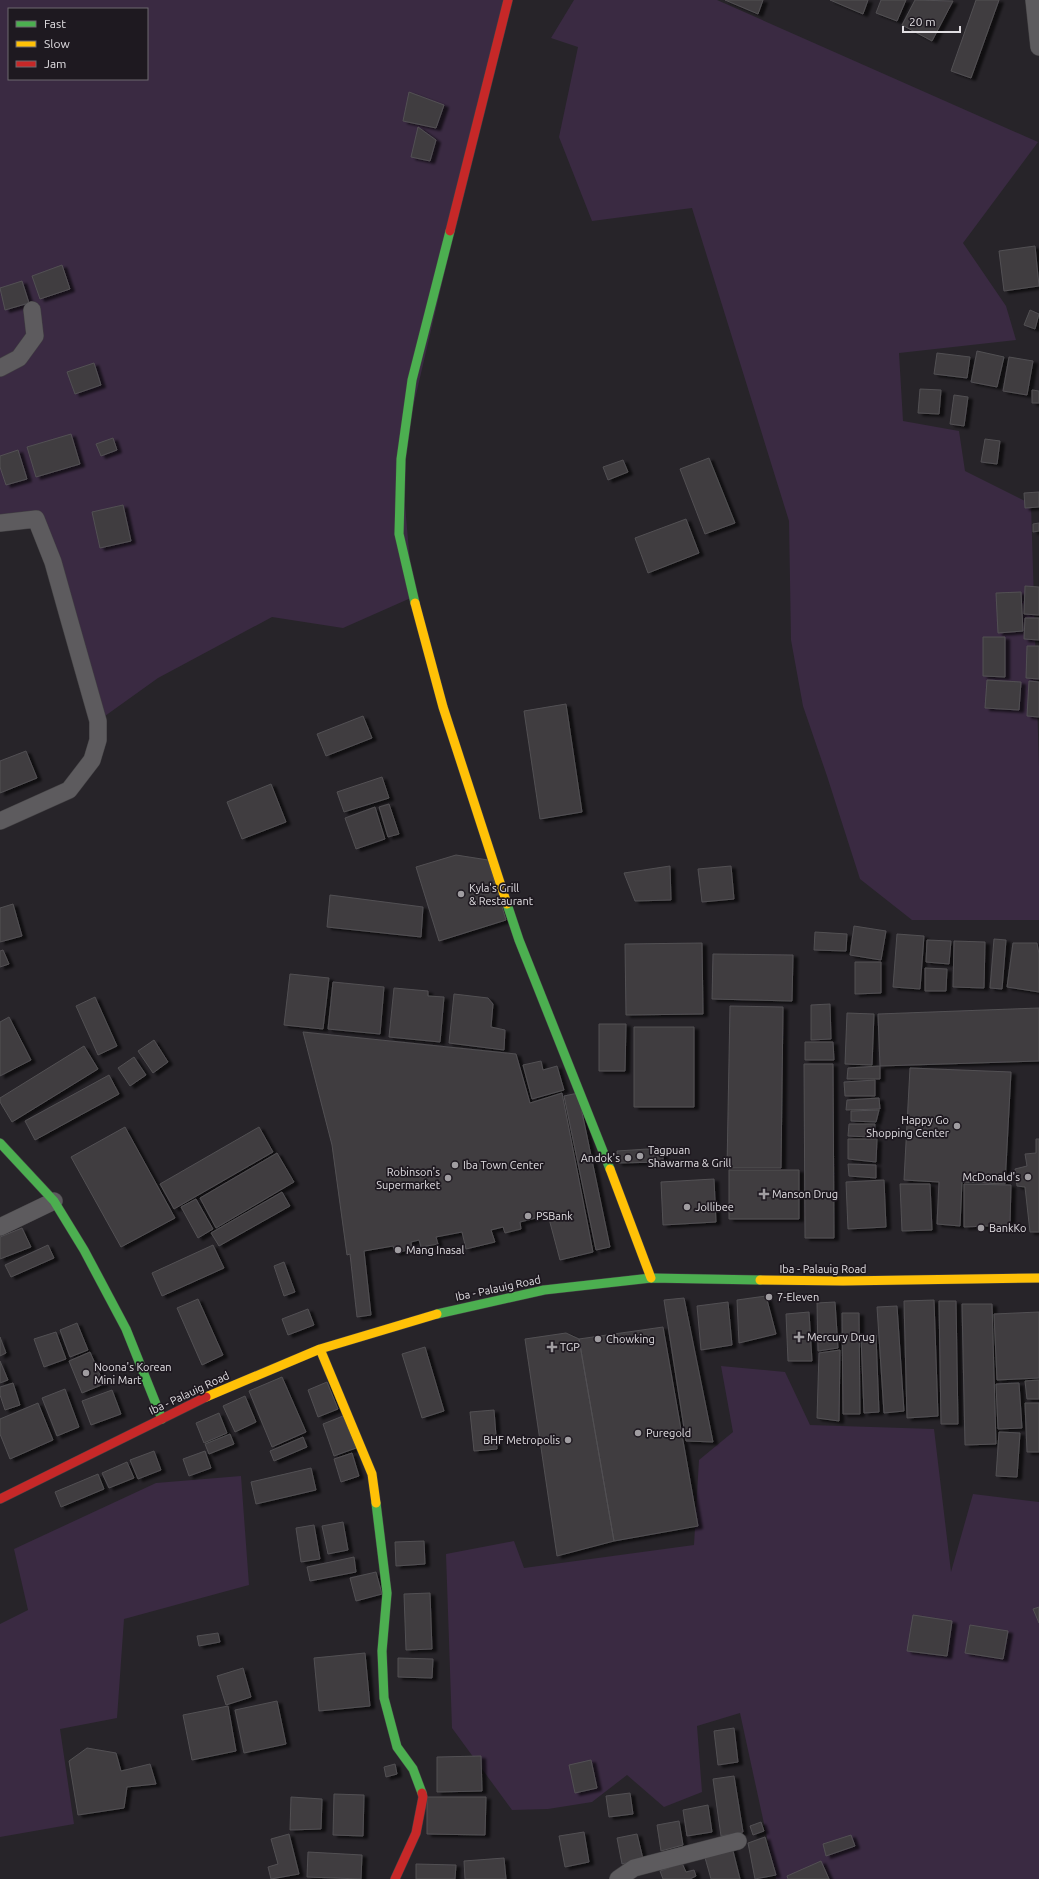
<svg xmlns="http://www.w3.org/2000/svg" width="1039" height="1879" viewBox="0 0 1039 1879" font-family="Ubuntu,sans-serif">
	<style>
		.green { fill: #3a2a42; fill-rule: evenodd }
		.building { fill: #403d41; stroke: #525053; filter: url(#shadow) }
		.lines { fill: none; stroke-linecap: round; stroke-linejoin: round }
		.street-casing { stroke: #424043; stroke-width: 18 }
		.fast-casing { stroke: #424043; stroke-width: 10 }
		.slow-casing { stroke: #424043; stroke-width: 10 }
		.jam-casing { stroke: #424043; stroke-width: 10 }
		.street { stroke: #5d5b5e; stroke-width: 17 }
		.fast { stroke: #4caf50; stroke-width: 9 }
		.slow { stroke: #ffc107; stroke-width: 9 }
		.jam { stroke: #c62828; stroke-width: 9 }
		.poi-dot { fill: #a09da1; stroke: #1e1920; stroke-width: 1.5 }
		.labels { text-anchor: middle; dominant-baseline: central; stroke-width: 3.5; stroke-linejoin: round; paint-order: stroke }
		.poi-label { font-size: 11px; fill: #e1dee2; stroke: #1e1920; text-anchor: start }
		.street-label { font-size: 11px; fill: #e1dee2; stroke: #1e1920 }
	</style>
	<defs>
		<filter id="shadow"><feDropShadow dx="4.5" dy="2.5" stdDeviation="1" flood-color="#0009"/></filter>
	</defs>
	<rect width="100%" height="100%" fill="#272429"/>
	<path class="green" d="M0 0H508L401 459 413 597 343 628 272 617 158 678 98 721 36 519 0 523ZM9 9H147V79H9Z
		M574 0H717L1038 142 963 243 1006 306 1016 340 899 353 903 421 959 431 965 471 1031 504 1039 766V920H912L860 879 827 776 803 706 791 640 789 521 692 208 592 221 559 137 578 47 551 38Z
		M721 1366 785 1372 810 1425 934 1429 951 1572 973 1494 1039 1502V1879H776L740 1713 697 1726 702 1792 664 1807 627 1775 592 1802 548 1809 512 1810 452 1728 446 1554 514 1541 524 1568 694 1545 699 1460 733 1432Z
		M241 1476 249 1585 124 1619 117 1718 60 1729 74 1824 0 1837V1624L28 1610 14 1549 156 1483Z"/>
	<path class="building" d="M725 0H763L758 14Z
		M830 0H868L863 14Z
		M881 0H906L897 21 876 13Z
		M915 0 953 1 932 41 902 25Z
		M976 0H999L971 78 951 71Z
		M409 92 444 105 436 128 403 121Z
		M418 127 436 140 430 161 411 157Z
		M1035 246 1039 286 1004 291 999 251Z
		M62 265 70 289 40 299 32 276Z
		M22 281 29 303 5 310 0 288Z
		M1030 310 1039 314 1035 329 1024 325Z
		M977 351 1004 357 997 387 971 382Z
		M937 353 970 357 967 378 934 374Z
		M1009 357 1033 361 1027 395 1003 391Z
		M94 363 101 385 75 394 67 372Z
		M920 389 941 390 939 414 918 413Z
		M1032 390 1039 391V403H1032Z
		M954 395 968 397 964 426 950 424Z
		M71 434 80 464 36 477 27 447Z
		M113 438 117 450 101 456 96 444Z
		M985 439 1000 441 997 464 981 462Z
		M18 450 27 479 6 485 0 467V456Z
		M709 458 735 523 705 534 680 469Z
		M623 460 628 472 608 480 603 467Z
		M1039 492V507L1025 508 1024 493Z
		M123 505 131 541 100 548 92 512Z
		M686 519 699 553 648 573 635 538Z
		M1039 523V531L1033 532V524Z
		M1025 586 1039 587V615L1024 614Z
		M1021 592 1023 631 998 633 996 593Z
		M1025 618H1039V640L1024 639Z
		M983 637H1005V677L983 676Z
		M1027 646H1039V679L1026 678Z
		M987 680 1021 682 1019 710 985 708Z
		M1029 681 1039 682V717L1027 716Z
		M566 704 582 812 540 819 524 711Z
		M363 716 372 738 326 756 317 734Z
		M26 751 37 778 0 793V761Z
		M382 777 389 798 344 812 337 792Z
		M271 784 286 822 242 839 227 802Z
		M389 804 399 834 388 837 379 807Z
		M375 807 385 839 356 849 345 818Z
		M456 855 488 860 506 920 439 941 416 867Z
		M670 866 671 900 635 901 624 873Z
		M731 866 734 899 702 902 698 869Z
		M330 895 423 907 421 937 327 927Z
		M13 904 22 936 0 942V908Z
		M854 926 886 931 881 960 850 955Z
		M815 932 847 934 846 951 814 950Z
		M897 934 924 936 920 989 893 987Z
		M994 939 1006 940 1002 989 990 988Z
		M927 940 951 941 949 964 926 962Z
		M954 941 985 942 984 988 953 987Z
		M702 943 703 1014 626 1015 625 944Z
		M1013 943H1037L1039 954V992L1007 987Z
		M3 950 9 964 0 967V951Z
		M713 954 793 955 792 1001 712 999Z
		M855 962H881V993L855 994Z
		M925 968 947 969 946 991H925Z
		M290 974 329 978 323 1029 284 1025Z
		M333 982 384 987 380 1034 328 1029Z
		M394 988 428 991V996L444 997 440 1042 389 1037Z
		M454 994 488 998 493 1004 491 1027 505 1030 504 1050 449 1043Z
		M95 997 117 1046 98 1055 76 1006Z
		M830 1004 831 1039 811 1040V1005Z
		M730 1006 783 1007 781 1168H727Z
		M1039 1008V1061L880 1066 878 1014Z
		M847 1013 874 1014 872 1065 845 1064Z
		M9 1017 31 1060 0 1076V1022Z
		M599 1024H626L625 1071H599Z
		M634 1027H694V1107H634Z
		M303 1032 516 1054 530 1103 562 1093 593 1252 560 1260 548 1215 520 1222 521 1229 505 1233 503 1227 491 1230 495 1242 466 1249 462 1232 436 1237 438 1244 421 1247 419 1240 411 1242 412 1249 395 1253 393 1246 364 1251 371 1315 357 1317 350 1254 347 1255 332 1145Z
		M154 1040 168 1062 153 1073 138 1051Z
		M805 1042H833L834 1060H805Z
		M84 1046 98 1069 12 1122 0 1102V1098Z
		M134 1057 146 1075 130 1086 118 1068Z
		M541 1061 543 1070 557 1066 564 1090 532 1099 523 1065Z
		M804 1064H833L834 1238H805Z
		M880 1066V1079H847L848 1068Z
		M910 1068 1011 1072 1005 1184 962 1182 960 1226 937 1224 939 1182 904 1180Z
		M109 1075 119 1094 35 1140 25 1121Z
		M875 1080V1096H845L844 1082Z
		M578 1093 610 1247 596 1250 564 1096Z
		M879 1098 880 1109 846 1110 847 1100Z
		M879 1110 876 1122 851 1121V1111Z
		M849 1124H875L874 1137 848 1136Z
		M125 1127 175 1218 121 1247 71 1157Z
		M259 1127 273 1152 174 1209 160 1184Z
		M848 1139H877L876 1162 848 1159Z
		M1036 1139H1039V1232H1030L1025 1187 1017 1186 1015 1169 1027 1166 1025 1154 1036 1153Z
		M663 1148V1162L618 1163 617 1151Z
		M277 1153 294 1182 216 1228 200 1198Z
		M848 1164 876 1165V1178L849 1176Z
		M729 1170H799V1219H729Z
		M714 1179 716 1222 663 1225 661 1182Z
		M884 1180 886 1227 848 1229 846 1182Z
		M900 1184H930L932 1230 902 1231Z
		M964 1184 1011 1185 1010 1225 964 1227Z
		M282 1192 290 1206 219 1246 211 1233Z
		M196 1199 213 1229 198 1238 181 1207Z
		M22 1228 31 1247 0 1259V1237Z
		M48 1245 54 1258 11 1277 5 1265Z
		M213 1245 224 1268 162 1296 152 1273Z
		M284 1262 295 1292 284 1296 274 1266Z
		M766 1296 776 1334 739 1343 737 1300Z
		M684 1298 713 1442 686 1441 664 1300Z
		M198 1299 223 1355 202 1365 177 1308Z
		M934 1300 938 1416 907 1418 904 1301Z
		M939 1301H956L958 1424H941Z
		M728 1302 732 1345 701 1350 697 1306Z
		M835 1302 838 1348 818 1351 817 1303Z
		M962 1304H992L996 1444 965 1445Z
		M897 1306 904 1411 884 1413 877 1307Z
		M308 1309 314 1325 288 1335 282 1319Z
		M809 1312 812 1361H788L786 1314Z
		M1039 1312V1378L997 1380 994 1314Z
		M842 1313H859L860 1414H843Z
		M77 1323 88 1350 70 1357 60 1330Z
		M663 1327 698 1526 614 1541 579 1339Z
		M56 1332 66 1359 44 1367 34 1339Z
		M566 1333 579 1339 614 1541 557 1556 525 1339Z
		M876 1335 879 1412 864 1413 861 1336Z
		M0 1337 6 1353 0 1356Z
		M425 1347 444 1411 422 1418 402 1354Z
		M840 1350 839 1421 817 1418 819 1353Z
		M90 1352 104 1384 82 1393 69 1361Z
		M0 1361 8 1380 0 1383Z
		M282 1377 306 1432 272 1447 249 1391Z
		M1039 1380V1399H1027L1025 1381Z
		M327 1382 338 1409 318 1417 308 1390Z
		M13 1383 20 1405 5 1410 0 1395V1387Z
		M1019 1383 1022 1428 998 1429 996 1384Z
		M65 1389 79 1427 57 1436 42 1398Z
		M112 1390 121 1414 91 1425 82 1401Z
		M245 1396 256 1422 235 1432 223 1406Z
		M38 1403 53 1440 10 1459 0 1434V1419Z
		M1025 1403H1039V1452H1027Z
		M494 1410 497 1449 474 1451 470 1412Z
		M219 1413 227 1433 204 1443 196 1423Z
		M343 1416 356 1448 334 1456 323 1424Z
		M999 1432 1020 1433 1017 1477 996 1476Z
		M230 1434 234 1444 209 1454 205 1444Z
		M303 1437 307 1447 274 1461 270 1451Z
		M154 1451 161 1470 138 1479 130 1460Z
		M205 1451 211 1468 189 1476 183 1459Z
		M352 1453 359 1476 341 1482 334 1459Z
		M127 1462 134 1478 109 1488 102 1473Z
		M311 1468 316 1490 256 1504 251 1482Z
		M98 1474 104 1489 61 1507 55 1492Z
		M343 1522 348 1550 328 1554 322 1526Z
		M314 1525 320 1559 301 1562 296 1528Z
		M424 1541 425 1564 396 1566 395 1542Z
		M354 1557 356 1572 310 1581 307 1567Z
		M376 1572 382 1594 356 1601 350 1578Z
		M430 1593 432 1649 406 1650 404 1594Z
		M1039 1607V1623L1033 1609Z
		M913 1615 952 1621 947 1656 907 1651Z
		M970 1625 1008 1631 1003 1659 965 1653Z
		M218 1633 220 1642 199 1646 197 1636Z
		M365 1653 370 1706 319 1711 314 1658Z
		M398 1658 433 1659 432 1678 398 1677Z
		M243 1668 251 1697 226 1705 217 1676Z
		M277 1701 286 1744 244 1753 235 1710Z
		M228 1706 236 1751 192 1760 183 1715Z
		M734 1728 738 1762 718 1765 714 1731Z
		M87 1748 116 1753 121 1771 150 1764 156 1784 127 1787 124 1808 78 1815 69 1761Z
		M481 1756 482 1791 437 1792V1757Z
		M591 1760 597 1788 575 1793 569 1765Z
		M395 1764 397 1774 386 1777 384 1767Z
		M734 1776 743 1832 721 1836 713 1779Z
		M630 1793 633 1814 609 1817 606 1796Z
		M334 1794 364 1795 363 1836 333 1835Z
		M291 1797 322 1799 321 1829 290 1830Z
		M427 1797H486L485 1835 427 1834Z
		M708 1805 712 1832 687 1836 683 1810Z
		M679 1821 683 1845 661 1851 657 1825Z
		M761 1822 764 1831 753 1835 750 1826Z
		M584 1832 589 1862 565 1867 559 1836Z
		M289 1834 299 1874 271 1879 268 1867 278 1864 271 1839Z
		M637 1834 643 1859 622 1864 617 1838Z
		M851 1835 855 1846 826 1856 823 1844Z
		M765 1837 776 1875 755 1879 748 1843Z
		M732 1847 740 1879H711L704 1854Z
		M308 1852 362 1855 361 1879 307 1877Z
		M504 1858 506 1879H465L464 1861Z
		M821 1861 829 1879H788L787 1876Z
		M682 1863 686 1872 694 1870 696 1876 690 1879H663L660 1871Z
		M416 1864 456 1865 455 1879H416Z"/>
	<g class="lines">
		<defs>
			<path id="street" d="M1034 0 1039 47
				M0 368 19 358 35 336 32 310
				M0 523 36 519 53 562 69 619 98 721V740L92 760 69 790 0 821
				M0 1227 54 1201
				M618 1879 634 1868 738 1841"/>
			<path id="fast" d="M415 603 399 534 401 459 412 380 450 231
				M507 904 519 940 610 1169
				M0 1143 54 1201 84 1250 126 1329 162 1419
				M437 1314 544 1290 651 1278 760 1280
				M376 1503 387 1593 382 1651 384 1698 397 1747 413 1769 422 1793"/>
			<path id="slow" d="M415 603 443 707 507 904
				M610 1169 651 1278
				M760 1280 843 1281 1039 1278
				M320 1349 372 1474 376 1503
				M206 1397 320 1349 437 1314"/>
			<path id="jam" d="M450 231 508 0
				M0 1499 206 1397
				M395 1879 416 1833 423 1797 422 1793"/>
		</defs>
		<use href="#street" class="street-casing"/>
		<use href="#fast" class="fast-casing"/>
		<use href="#slow" class="slow-casing"/>
		<use href="#jam" class="jam-casing"/>
		<use href="#street" class="street"/>
		<use href="#fast" class="fast"/>
		<use href="#slow" class="slow"/>
		<use href="#jam" class="jam"/>
	</g>
	<g class="poi-dot">
		<circle cx="461" cy="894" r="4"/>
		<circle cx="957" cy="1126" r="4"/>
		<circle cx="640" cy="1156" r="4"/>
		<circle cx="628" cy="1158" r="4"/>
		<circle cx="455" cy="1165" r="4"/>
		<circle cx="1028" cy="1177" r="4"/>
		<circle cx="448" cy="1178" r="4"/>
		<path d="M762 1188h4v4h4v4h-4v4h-4v-4h-4v-4h4z"/>
		<circle cx="687" cy="1207" r="4"/>
		<circle cx="528" cy="1216" r="4"/>
		<circle cx="981" cy="1228" r="4"/>
		<circle cx="398" cy="1250" r="4"/>
		<circle cx="769" cy="1297" r="4"/>
		<path d="M797 1331h4v4h4v4h-4v4h-4v-4h-4v-4h4z"/>
		<circle cx="598" cy="1339" r="4"/>
		<path d="M550 1341h4v4h4v4h-4v4h-4v-4h-4v-4h4z"/>
		<circle cx="86" cy="1373" r="4"/>
		<circle cx="638" cy="1433" r="4"/>
		<circle cx="568" cy="1440" r="4"/>
	</g>
	<g class="labels">
		<g class="poi-label">
			<text x="469" y="888">Kyla's Grill<tspan x="469" dy="13">&amp; Restaurant</tspan></text>
			<text x="949" y="1120" text-anchor="end">Happy Go<tspan x="949" dy="13">Shopping Center</tspan></text>
			<text x="648" y="1150">Tagpuan<tspan x="648" dy="13">Shawarma &amp; Grill</tspan></text>
			<text x="620" y="1158" text-anchor="end">Andok's</text>
			<text x="463" y="1165">Iba Town Center</text>
			<text x="440" y="1172" text-anchor="end">Robinson's<tspan x="440" dy="13">Supermarket</tspan></text>
			<text x="1020" y="1177" text-anchor="end">McDonald's</text>
			<text x="772" y="1194">Manson Drug</text>
			<text x="695" y="1207">Jollibee</text>
			<text x="536" y="1216">PSBank</text>
			<text x="989" y="1228">BankKo</text>
			<text x="406" y="1250">Mang Inasal</text>
			<text x="777" y="1297">7-Eleven</text>
			<text x="807" y="1337">Mercury Drug</text>
			<text x="606" y="1339">Chowking</text>
			<text x="560" y="1347">TGP</text>
			<text x="94" y="1367">Noona's Korean<tspan x="94" dy="13">Mini Mart</tspan></text>
			<text x="646" y="1433">Puregold</text>
			<text x="560" y="1440" text-anchor="end">BHF Metropolis</text>
		</g>
		<g class="street-label">
			<text x="823" y="1269">Iba - Palauig Road</text>
			<text transform="translate(498 1288) rotate(-12)">Iba - Palauig Road</text>
			<text transform="translate(189 1393) rotate(-25)">Iba - Palauig Road</text>
		</g>
	</g>
	<rect x="8" y="8" width="140" height="72" fill="#1e1920" stroke="#6c686e"/>
	<rect x="16" y="21" width="20" height="6" fill="#4caf50" stroke="#6c686e"/>
	<text x="44" y="28" font-size="12" fill="#e1dee2">Fast</text>
	<rect x="16" y="41" width="20" height="6" fill="#ffc107" stroke="#6c686e"/>
	<text x="44" y="48" font-size="12" fill="#e1dee2">Slow</text>
	<rect x="16" y="61" width="20" height="6" fill="#c62828" stroke="#6c686e"/>
	<text x="44" y="68" font-size="12" fill="#e1dee2">Jam</text>
	<path d="M903 26v6h57v-6" fill="none" stroke="#e1dee2" stroke-width="2"/>
	<text x="909" y="26" font-size="12" fill="#e1dee2" stroke="#1e1920" stroke-width="3" paint-order="stroke">20 m</text>
</svg>
